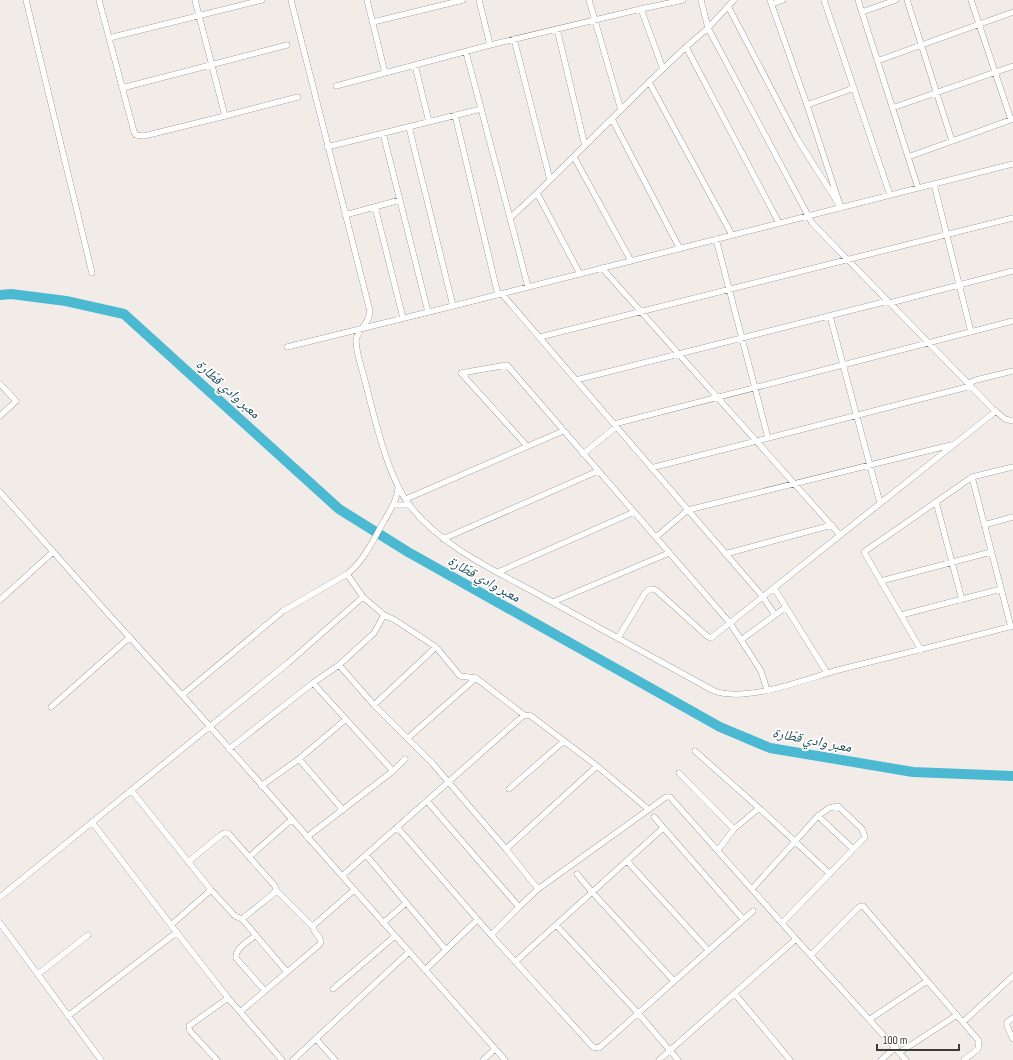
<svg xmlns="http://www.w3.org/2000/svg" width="1013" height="1060" viewBox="0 0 1013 1060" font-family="'Sofia Sans Condensed','Noto Naskh Arabic',sans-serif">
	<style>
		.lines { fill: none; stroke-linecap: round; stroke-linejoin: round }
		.river { stroke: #4cb9d3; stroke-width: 10 }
		.minor-casing { stroke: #787370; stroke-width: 6 }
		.minor { stroke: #fff; stroke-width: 5.5 }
		.labels { text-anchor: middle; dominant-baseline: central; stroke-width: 3.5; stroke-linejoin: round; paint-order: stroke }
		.water-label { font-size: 14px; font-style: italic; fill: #1e4d58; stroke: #fff }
	</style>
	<rect width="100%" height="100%" fill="#f2ece9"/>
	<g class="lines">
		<path class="river" d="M0 295 11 294 66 301 124 314 339 509 408 552 720 727 770 748 913 772 1013 776"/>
		<defs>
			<path id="minor" d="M26 0 92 273
				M99 0 134 132 136 135 144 136 225 116 298 97
				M195 0 225 116
				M291 0 370 311C370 323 358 329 356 340 356 354 362 368 365 381 375 419 387 476 410 506 443 548 498 572 545 598 601 629 658 660 714 691 749 703 807 678 842 669 899 655 956 641 1013 626
				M367 0 385 73
				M479 0 490 45 641 9 663 69
				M589 0 621 110
				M701 0 708 28 812 223 993 409 1005 419 1013 421
				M824 0 890 195
				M858 0 918 188
				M907 0 952 141
				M971 0 1011 120
				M772 4 783 0
				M728 6 798 140 841 208 807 105 770 0
				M641 9 683 0
				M862 12 896 0
				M373 22 463 0
				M557 29 585 146
				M109 38 262 0
				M514 39 550 180
				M686 47 779 223
				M466 52 510 218
				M877 61 1013 12
				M415 65 429 122
				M649 82 732 235
				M336 86 490 45
				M122 88 287 45
				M807 105 854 88
				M892 108 1013 66
				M455 115 498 295
				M612 119 680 249
				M409 127 453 306
				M383 133 428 312
				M327 147 481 109
				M574 157 631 261
				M908 157 1013 119
				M934 184 971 332
				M537 193 580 274
				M375 207 403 318
				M345 215 400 200
				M716 239 768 438
				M602 268 840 535
				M528 287 510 218 537 193 649 82 686 47 708 28 734 0
				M502 294 763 597 775 615
				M890 303 1013 271
				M830 316 880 503
				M540 337 1013 218
				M287 347 453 306 1013 164
				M576 380 888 301
				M969 383 976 380 1013 371
				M0 384 16 401 0 416
				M614 424 1013 321
				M527 446 461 373 507 365 730 623 761 671 767 690
				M583 454 616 427
				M651 468 971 386
				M972 477 1011 627
				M398 488C397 501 390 510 384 521 373 540 364 561 347 574L283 611 182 695 505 1060
				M0 492 112 618 182 695
				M406 499 563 431
				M936 502 962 600
				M394 505H410
				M984 525 1013 517
				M656 537 688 510 951 445
				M443 539 598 471
				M725 554 832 525
				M498 572 634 512
				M347 574 363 597 384 615 395 620 436 647 460 676 476 678 524 715
				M881 581 991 552
				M774 588 827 673
				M0 600 53 552
				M553 602 669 553
				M901 615 1001 589
				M618 638 645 593C649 589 651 588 656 590L707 636 711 638 996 411
				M741 640 786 607
				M921 650 864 552 972 477 1013 467
				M339 665 374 705 433 764 506 849 538 889
				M313 683 393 771
				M374 705 436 647
				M51 707 130 637
				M408 738 476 678
				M229 749 313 683 339 665 374 633 384 615
				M695 751 759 808 830 874
				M299 759 343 810
				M679 773 734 829
				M261 786 299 759 345 720
				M509 789 564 741
				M131 790 211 890 235 916 242 919 287 972
				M427 801 519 907
				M818 816 853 849
				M654 817 743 919
				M92 822 171 925 211 890
				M397 827 491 935 519 907 538 889 666 797H670L796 939 906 1060
				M307 837 393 771 405 759
				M506 849 597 766
				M718 850 734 829 759 808
				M366 855 446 950
				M249 857 291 820
				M627 861 708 950
				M188 862 221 835 224 833H228L275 886 276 890 313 927
				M577 874 592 892 674 981
				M342 876 524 715 531 716 597 766 648 809
				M752 889 818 816 829 808 838 806 862 829 865 837 782 923
				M0 897 288 663 363 597
				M242 919 273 894 276 890
				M0 923 101 1060
				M383 923 406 903
				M171 925 228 998 282 1060
				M556 925 638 1013 678 1060
				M256 935C249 941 235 948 236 958L265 991
				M491 935 593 1047 599 1048 753 911
				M811 955 859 907 863 906 979 1041 978 1049 964 1060
				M515 962 663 828
				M425 970 477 920
				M38 974 88 935
				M333 989 395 936
				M735 994 790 1060
				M240 1012 319 945 321 942C320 936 314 933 313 927L314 925 354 890
				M68 1016 177 932
				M1013 1018 1007 1022V1026L1013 1039
				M870 1019 927 981
				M963 1022 1013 976
				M316 1039 335 1060
				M900 1052 957 1015
				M217 1060 190 1031 189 1026 228 998
				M293 1060 409 952
				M483 1060 495 1049
				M659 1060 796 939
				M881 1060 896 1047"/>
		</defs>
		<use href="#minor" class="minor-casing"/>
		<use href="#minor" class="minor"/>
	</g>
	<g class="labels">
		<g class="water-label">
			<text transform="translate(228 389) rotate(42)">معبر وادي قطّارة</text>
			<text transform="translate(484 579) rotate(29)">معبر وادي قطّارة</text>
			<text transform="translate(812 740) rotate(11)">معبر وادي قطّارة</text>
		</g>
	</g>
	<path d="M877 1044v6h82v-6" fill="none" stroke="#3e3c3a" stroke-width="2"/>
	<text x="883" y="1044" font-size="12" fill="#3e3c3a" stroke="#ffffff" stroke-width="3" paint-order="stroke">100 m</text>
</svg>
